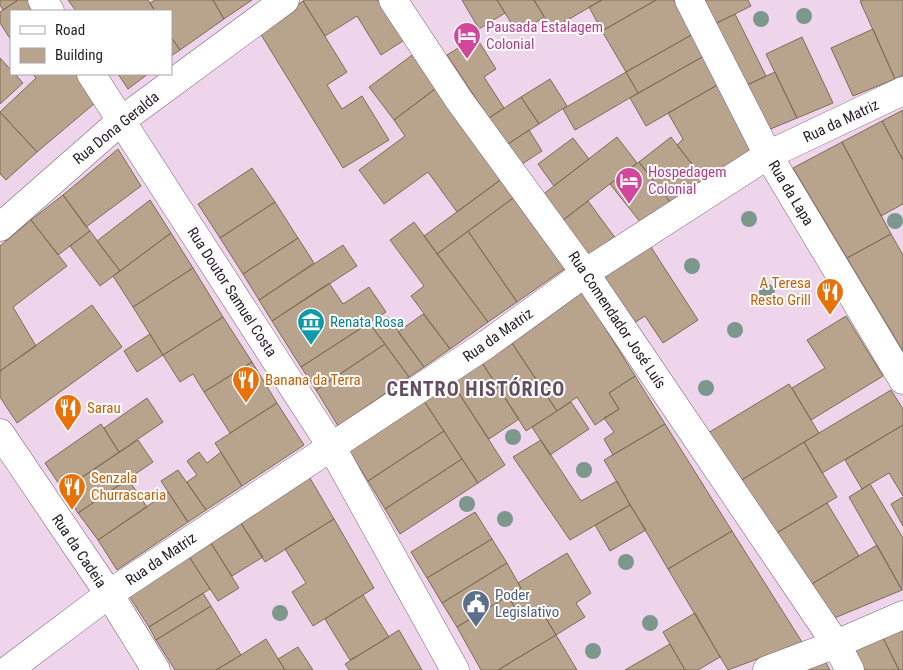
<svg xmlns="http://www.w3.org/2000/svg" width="903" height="670" viewBox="0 0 903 670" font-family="'Roboto Condensed',sans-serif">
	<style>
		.building { fill: #b8a48c; stroke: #7e6c55 }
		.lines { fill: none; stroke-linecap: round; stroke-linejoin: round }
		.minor-casing { stroke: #7a6478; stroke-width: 29 }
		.minor { stroke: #fff; stroke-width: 28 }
		.tree { fill: #7c978c }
		.labels { text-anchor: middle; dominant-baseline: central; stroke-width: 4; stroke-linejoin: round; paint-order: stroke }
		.hotel-label { font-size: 15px; fill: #b23c85; stroke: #fff; text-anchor: start }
		.street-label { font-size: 15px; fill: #241c24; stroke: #fff }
		.food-label { font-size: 15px; fill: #c56008; stroke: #fff; text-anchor: start }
		.culture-label { font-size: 15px; fill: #0d838f; stroke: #fff; text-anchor: start }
		.service-label { font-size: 15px; fill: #4e5e75; stroke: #fff; text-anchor: start }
		.district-label { font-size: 20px; font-weight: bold; letter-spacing: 1px; fill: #634e61; stroke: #fff }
	</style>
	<rect width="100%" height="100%" fill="#eed5ec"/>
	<path class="building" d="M0 0H18L3 10 0 5Z
		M18 0H28L35 11H11V40L0 23V12Z
		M68 0H148L155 11H76Z
		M155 0H213L224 19 180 50 171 37V11H155L150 3Z
		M213 0H252L224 19Z
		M305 0H380L406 39 381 55 357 16 325 36 303 1Z
		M462 0H497L505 13 479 29Z
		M497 0H534L544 17 518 34Z
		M534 0H602L552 29Z
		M602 0H656L602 31 589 7Z
		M656 0H674L693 34 626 72 602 31Z
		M700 0H748L751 6 713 25Z
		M863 0H903V75L895 79 860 1Z
		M303 1 347 72 327 85 342 109 362 96 389 140 343 168 260 33Z
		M735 14 766 76 745 86 713 25Z
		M873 29 895 79 853 96 831 48Z
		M693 34 704 56 638 93 626 72Z
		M171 37 180 50 171 56Z
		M476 37 496 69 484 77 504 108 489 118 447 55Z
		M802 37 833 103 797 118 766 54Z
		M415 53 439 86 394 120 369 87Z
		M704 56 719 84 646 126 630 98Z
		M0 58 11 70V74H15L23 83 0 104Z
		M626 72 638 93 575 130 563 109Z
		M775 72 797 118 768 130 745 86Z
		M33 74H76L95 103 37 152 0 112 36 78Z
		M118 74H148L128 89Z
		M550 79 567 106 539 124 521 97Z
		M719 84 752 149 705 181 677 145 683 139 668 113Z
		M439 86 503 178 457 212 428 172 384 204 359 170 405 136 394 120Z
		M521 97 539 124 508 144 489 118Z
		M903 110V160L882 121Z
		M0 112 37 152 6 180 0 174Z
		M882 121 903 160V204L881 216 842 142Z
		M529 130 542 151 522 164 508 144Z
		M617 137 637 163 558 224 537 199Z
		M671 137 705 181 671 203 639 162Z
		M573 138 589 159 554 186 538 164Z
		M842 142 891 234 847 258 793 168Z
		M118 149 141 186 86 227 63 195Z
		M639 162 671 203 641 223 610 184Z
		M252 168 275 202 220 238 198 204Z
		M503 178 516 196 437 254 424 236Z
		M63 195 90 231 58 255 31 220Z
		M516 196 567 267 517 302 468 231Z
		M150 200 171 233 120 271 97 241Z
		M588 201 619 243 589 266 558 224Z
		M275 202 298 238 243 274 220 238Z
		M31 220 67 266 13 307 36 346 0 371V246Z
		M414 222 488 322 450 349 411 296 424 286 390 240Z
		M90 231 120 271 100 286 70 246Z
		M468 231 517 302 488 322 437 254Z
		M171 233 193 268 133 307 113 276Z
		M891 234 903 255V351L847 258Z
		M298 238 314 263 259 300 243 274Z
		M649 244 698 320 663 343 645 316 631 325 600 277Z
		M343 245 357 266 272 321 259 300Z
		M193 268 223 317 163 355 133 307Z
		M329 283 343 304 369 287 386 312 301 367 272 321Z
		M579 286 635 376 609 393 619 409 595 425 577 397 557 411 508 337Z
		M92 305 122 347 17 423 0 397V371Z
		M423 314 450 349 424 367 398 332Z
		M846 316 883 376 811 420 792 388 825 368 807 340Z
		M223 317 252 362 204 392 193 374 180 382 163 355Z
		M388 317 424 367 409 377 373 328Z
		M369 323 385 344 316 390 301 367Z
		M150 334 163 355 137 372 124 351Z
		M508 337 557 411 526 431 479 358Z
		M385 344 409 377 338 426 316 390Z
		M479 358 519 419 489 439 449 378Z
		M252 362 277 403 230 433 204 392Z
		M635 376 665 424 613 455 604 439 614 432 604 418 619 409 609 393Z
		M449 378 505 465 478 483 422 398Z
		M789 384 819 433 740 481 708 433Z
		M891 390 903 409V425L822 473 804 442Z
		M147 398 163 422 119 452 104 428Z
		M422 398 444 431 368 481 348 450Z
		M571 402 589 429 550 455 532 427Z
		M277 403 304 445 242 486 215 443Z
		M101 424 119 452 63 490 45 463Z
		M665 424 732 531 668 569 604 460Z
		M903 425V496L889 473 862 489 845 460Z
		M444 431 462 459 385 509 368 481Z
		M138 440 153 462 78 513 63 490Z
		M541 440 581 501 617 481 630 505 570 540 513 457Z
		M804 442 837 497 775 534 740 481Z
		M199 452 207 463 221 452 242 486 206 510 187 482 197 475 187 461Z
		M462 459 478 483 400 534 385 509Z
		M178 470 206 510 188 522 161 481Z
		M307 473 334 519 265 562 239 520Z
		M128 479 147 507 98 540 78 513Z
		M870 484 903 538 902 590 849 497Z
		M168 492 188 522 117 570 98 540Z
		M903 497V526L891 504Z
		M827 503 859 556 810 585 775 534Z
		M630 505 646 530 610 551 595 525Z
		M475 512 492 539 427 578 411 552Z
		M334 519 374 588 313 626 292 592 306 583 285 549Z
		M239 520 263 557 232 576 209 540Z
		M732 531 802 642 728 670 668 569Z
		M492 539 507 563 442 603 427 578Z
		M209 540 239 588 218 601 188 555Z
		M877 545 902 590 832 619 810 585Z
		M567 553 591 593 576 603 585 617 556 635 539 607 521 618 508 596 521 588 518 583Z
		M188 555 210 589 149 627 129 596Z
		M507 563 521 588 457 627 442 603Z
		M203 593 211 606 156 640 149 627Z
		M363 595 389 637 350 660 325 619Z
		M508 596 521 618 539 607 556 635 498 670H481L457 627Z
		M211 606 241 655 216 670H175L156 640Z
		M695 613 720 657 698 670H685L663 632Z
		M903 625V670H899L879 630Z
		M399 630 422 670H349L345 664Z
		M879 630 899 670H859L845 645Z
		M556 635 577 670H498Z
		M266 639 285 670H216L241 655Z
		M670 644 685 670H625Z
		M298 647 313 670H285L278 659Z
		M825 661 830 670H799Z"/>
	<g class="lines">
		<defs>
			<path id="minor" d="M42 0 50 11
				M393 0 459 100 585 273 836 644 850 670
				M689 0 768 155 903 380
				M91 74 331 446 455 670
				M0 227 122 120 285 0
				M0 433 109 594 156 670
				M8 670 109 594 487 344 585 273 768 155 903 91
				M767 670 836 644 903 615"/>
		</defs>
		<use href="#minor" class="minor-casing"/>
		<use href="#minor" class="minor"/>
	</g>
	<g class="tree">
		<circle cx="804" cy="16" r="8"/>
		<circle cx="761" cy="19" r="8"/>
		<circle cx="749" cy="219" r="8"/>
		<circle cx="895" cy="221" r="8"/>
		<circle cx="692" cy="266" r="8"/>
		<circle cx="767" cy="292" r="8"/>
		<circle cx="735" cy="330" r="8"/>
		<circle cx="706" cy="388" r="8"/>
		<circle cx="513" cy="437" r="8"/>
		<circle cx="584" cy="470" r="8"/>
		<circle cx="467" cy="504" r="8"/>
		<circle cx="505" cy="519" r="8"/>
		<circle cx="626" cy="562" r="8"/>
		<circle cx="280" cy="613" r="8"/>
		<circle cx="650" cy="623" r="8"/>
		<circle cx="593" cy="651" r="8"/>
	</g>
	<defs>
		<symbol id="hotel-pin" viewBox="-11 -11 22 30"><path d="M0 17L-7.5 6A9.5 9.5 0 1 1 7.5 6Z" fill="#d1479c" stroke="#fff"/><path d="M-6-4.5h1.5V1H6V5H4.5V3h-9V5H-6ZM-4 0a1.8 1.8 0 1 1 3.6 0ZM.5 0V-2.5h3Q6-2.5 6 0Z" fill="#fff"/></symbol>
		<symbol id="restaurant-pin" viewBox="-11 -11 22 30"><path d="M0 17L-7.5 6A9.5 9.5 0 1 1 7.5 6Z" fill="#e8710a" stroke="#fff"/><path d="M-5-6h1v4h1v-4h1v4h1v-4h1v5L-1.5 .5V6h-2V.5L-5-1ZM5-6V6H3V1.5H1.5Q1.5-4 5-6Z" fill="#fff"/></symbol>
		<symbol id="museum-pin" viewBox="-11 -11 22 30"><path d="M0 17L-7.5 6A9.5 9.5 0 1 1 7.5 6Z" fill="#0f9aa8" stroke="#fff"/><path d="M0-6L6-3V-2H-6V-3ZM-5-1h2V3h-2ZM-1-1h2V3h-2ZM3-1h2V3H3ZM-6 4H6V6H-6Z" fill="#fff"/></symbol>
		<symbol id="civic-pin" viewBox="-11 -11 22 30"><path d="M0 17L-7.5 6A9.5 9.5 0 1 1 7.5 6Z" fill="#5c6f8a" stroke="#fff"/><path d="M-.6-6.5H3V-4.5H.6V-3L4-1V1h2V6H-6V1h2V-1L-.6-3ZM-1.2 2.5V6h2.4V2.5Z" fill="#fff"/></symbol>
	</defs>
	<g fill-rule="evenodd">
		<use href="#hotel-pin" x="451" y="20" width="32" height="43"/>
		<use href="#hotel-pin" x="613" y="165" width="32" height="43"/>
		<use href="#restaurant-pin" x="814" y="276" width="32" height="43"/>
		<use href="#museum-pin" x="295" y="306" width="32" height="43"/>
		<use href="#restaurant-pin" x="230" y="364" width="32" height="43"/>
		<use href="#restaurant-pin" x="52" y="392" width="32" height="43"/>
		<use href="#restaurant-pin" x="56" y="471" width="32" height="43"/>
		<use href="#civic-pin" x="460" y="588" width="32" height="43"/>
	</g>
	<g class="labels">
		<g class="hotel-label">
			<text x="486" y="27">Pausada Estalagem<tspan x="486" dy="17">Colonial</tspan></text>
			<text x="648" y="172">Hospedagem<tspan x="648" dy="17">Colonial</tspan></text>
		</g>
		<g class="street-label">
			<text transform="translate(841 121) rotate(-25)">Rua da Matriz</text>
			<text transform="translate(116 128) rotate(-39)">Rua Dona Geralda</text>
			<text transform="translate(791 193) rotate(59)">Rua da Lapa</text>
			<text transform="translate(232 292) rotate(57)">Rua Doutor Samuel Costa</text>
			<text transform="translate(617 320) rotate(56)">Rua Comendador José Luís</text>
			<text transform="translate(498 335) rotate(-35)">Rua da Matriz</text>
			<text transform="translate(79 551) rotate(56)">Rua da Cadeia</text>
			<text transform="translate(161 559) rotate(-34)">Rua da Matriz</text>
		</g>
		<g class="food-label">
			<text x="811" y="283" text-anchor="end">A Teresa<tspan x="811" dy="17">Resto Grill</tspan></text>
			<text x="265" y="380">Banana da Terra</text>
			<text x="87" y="408">Sarau</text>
			<text x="91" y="478">Senzala<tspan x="91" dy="17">Churrascaria</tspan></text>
		</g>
		<g class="culture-label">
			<text x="330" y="322">Renata Rosa</text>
		</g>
		<g class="service-label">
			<text x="495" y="595">Poder<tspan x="495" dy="17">Legislativo</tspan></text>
		</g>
		<g class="district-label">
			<text x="476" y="389">CENTRO HISTÓRICO</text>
		</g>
	</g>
	<rect x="10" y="10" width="162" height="65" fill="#ffffff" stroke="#a7a4a7"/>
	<rect x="20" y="26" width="25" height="8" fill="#ffffff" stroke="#a7a4a7"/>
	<text x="55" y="35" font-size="15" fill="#241c24">Road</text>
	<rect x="20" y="48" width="25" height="15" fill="#b8a48c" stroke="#a7a4a7"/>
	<text x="55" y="60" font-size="15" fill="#241c24">Building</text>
</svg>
